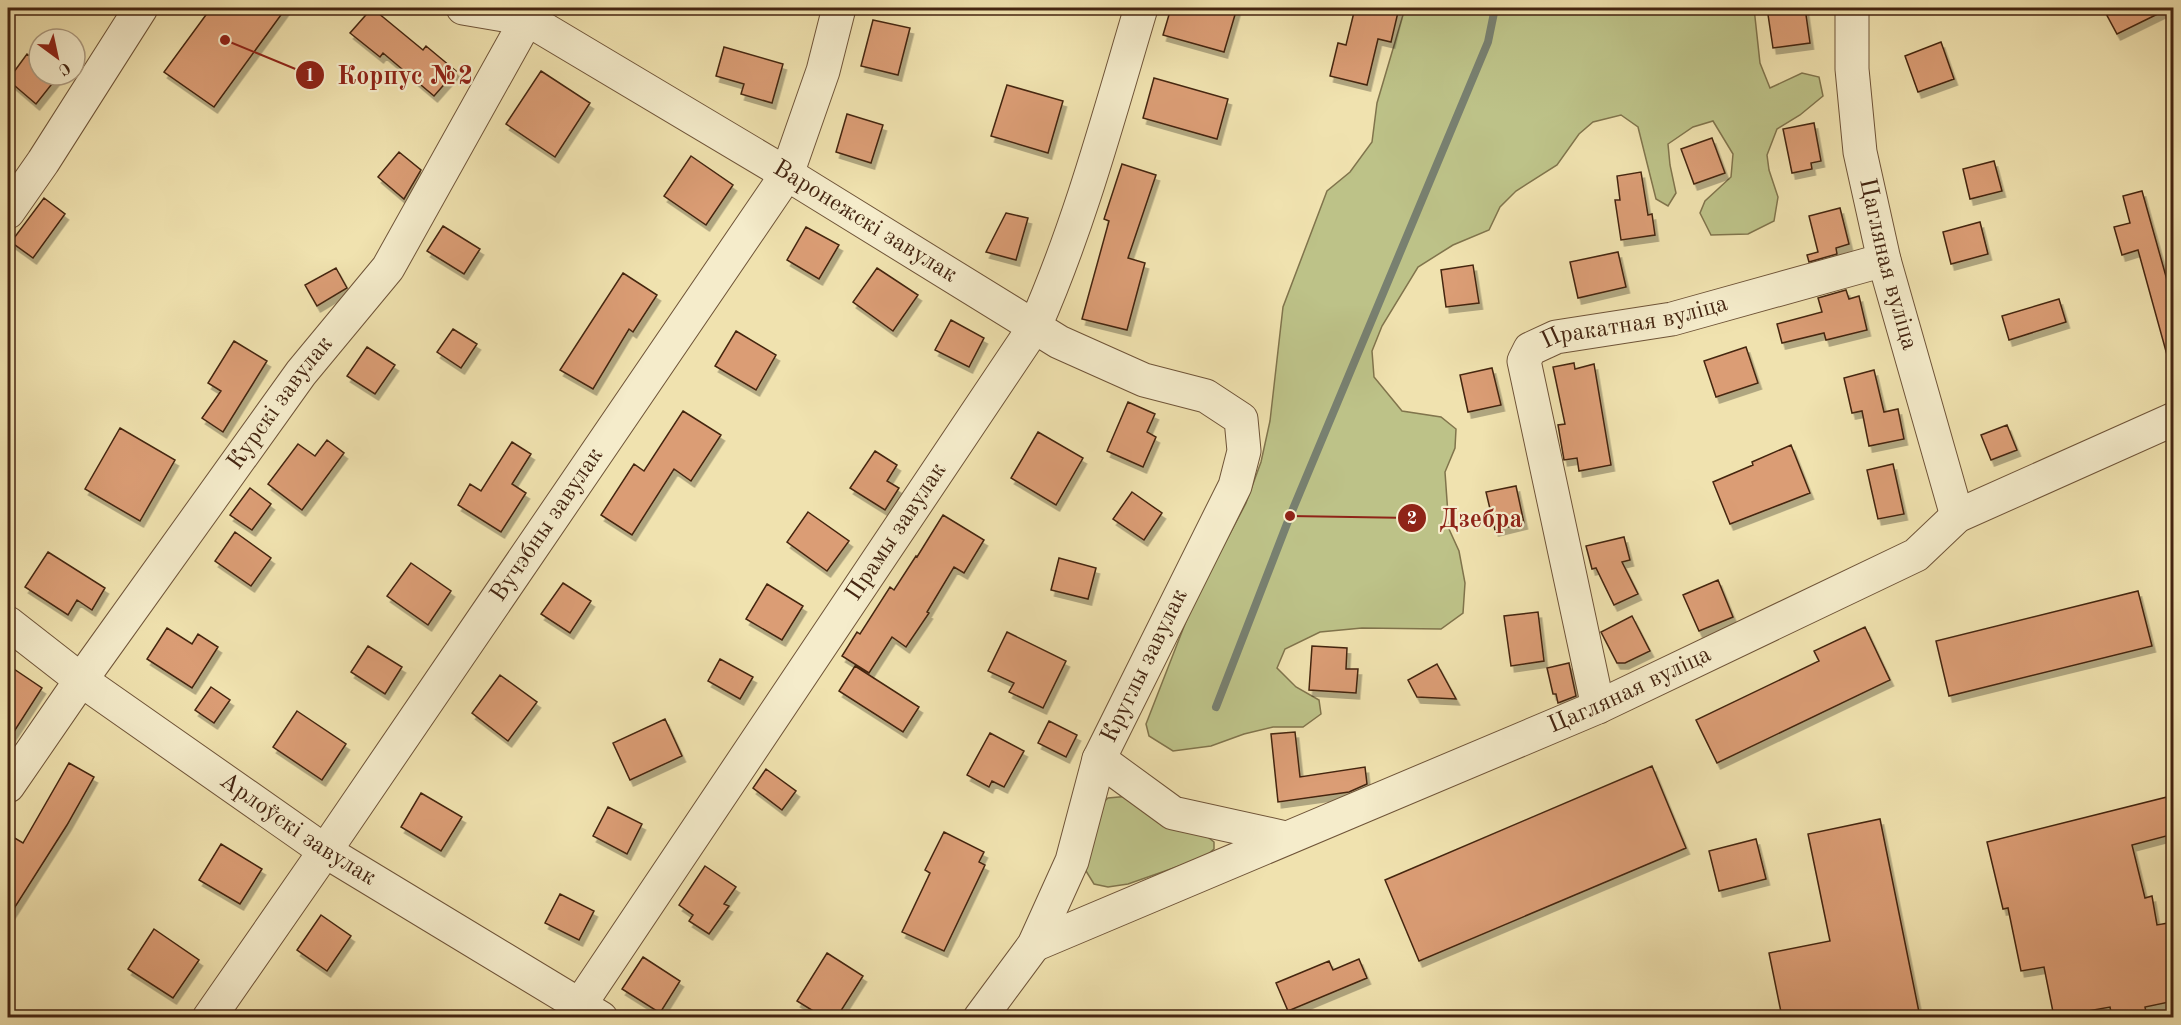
<svg xmlns="http://www.w3.org/2000/svg" width="2181" height="1025" viewBox="0 0 2181 1025" font-family="'Old Standard TT',serif">
	<style>
		.green { fill: #bdc288; stroke: #80744c; stroke-width: 1.5 }
		.lines { fill: none; stroke-linecap: round; stroke-linejoin: round }
		.stream { stroke: #788070; stroke-width: 8 }
		.building { fill: #db9d75; stroke: #442511; stroke-width: 1.5; filter: url(#shadow) }
		.minor-casing { stroke: #6f5438; stroke-width: 35 }
		.minor { stroke: #f5eccb; stroke-width: 33 }
		.labels { text-anchor: middle; dominant-baseline: central; stroke-width: 4.5; stroke-linejoin: round; paint-order: stroke }
		.street-label { font-size: 24px; fill: #442511; stroke: #f5eccb }
		.leader { fill: none; stroke: #8f2418; stroke-width: 2 }
		.callout-dot { fill: #8f2418; stroke: #f5eccb; stroke-width: 2 }
		.mark-label { font-size: 18px; text-anchor: middle; font-weight: bold; fill: #fff }
		.callout-label { font-size: 26px; text-anchor: middle; font-weight: bold; fill: #8f2418; stroke: #f5eccb; stroke-width: 4.5; stroke-linejoin: round; paint-order: stroke }
	</style>
	<defs>
		<filter id="shadow"><feDropShadow dx="3.5" dy="6" stdDeviation="0" flood-color="#0004"/></filter>
	</defs>
	<rect width="100%" height="100%" fill="#f0e2af"/>
	<filter id="stains"><feTurbulence type="fractalNoise" baseFrequency=".00333" numOctaves="4"/><feColorMatrix values="0 0 0 0 .2 0 0 0 0 .09 0 0 0 0 .02 0 0 0 .5 -.17"/></filter>
	<radialGradient id="worn" r=".72"><stop offset=".6" stop-color="#630" stop-opacity="0"/><stop offset="1" stop-color="#630" stop-opacity=".3"/></radialGradient>
	<path class="green" d="M1408 8H1754L1760 63 1770 88 1802 73 1819 77 1823 96 1800 115 1777 129 1767 155 1769 170 1778 197 1774 221 1748 234 1711 235 1700 213 1705 201 1731 177 1733 154 1713 121 1693 127 1668 144 1670 165 1676 193 1668 206 1656 199 1638 127 1621 115 1593 122 1579 134 1557 165 1516 191 1500 207 1489 230 1453 245 1418 267 1382 326 1372 351 1374 377 1402 411 1441 417 1456 429 1455 448 1445 472 1449 529 1459 551 1465 583 1463 613 1441 629 1362 628 1320 632 1285 649 1277 668 1296 687 1319 700 1321 714 1303 727H1273L1244 734 1211 746 1173 751 1149 736 1146 724 1192 606 1246 503 1261 462 1270 421 1283 307 1327 191 1350 172 1372 142 1377 103 1403 15Z
		M1130 796 1204 834 1214 842V849L1205 857 1128 884 1108 887 1094 884 1086 871 1084 856 1095 810 1108 798Z"/>
	<g class="lines">
		<path class="stream" d="M1216 707 1290 516 1488 42 1495 8"/>
	</g>
	<path class="building" d="M211 8H286L214 107 164 72Z
		M372 8 423 50 426 46 456 71 434 96 383 53 380 57 350 33Z
		M1171 8H1237L1224 52 1163 35Z
		M1355 8H1399L1391 42 1378 39 1367 85 1330 76 1338 43 1346 45Z
		M1767 8H1805L1810 43 1773 48Z
		M2103 8H2170L2117 34Z
		M873 20 910 28 898 75 861 66Z
		M1941 42 1954 79 1918 92 1905 56Z
		M724 47 783 64 772 103 741 94 744 84 716 76Z
		M27 54 39 64V75H59L36 104 8 80Z
		M541 71 590 103 555 157 506 124Z
		M1154 78 1228 99 1217 139 1143 118Z
		M1007 85 1063 101 1048 153 991 136Z
		M847 114 883 125 871 163 836 152Z
		M1814 123 1821 161 1811 163 1812 169 1792 173 1783 129Z
		M1712 138 1725 173 1694 184 1681 149Z
		M399 152 421 170 404 199 378 177Z
		M691 156 733 185 706 225 664 196Z
		M1994 161 2002 191 1970 199 1963 169Z
		M1122 164 1156 175 1128 258 1145 263 1127 330 1082 319 1109 221 1104 219Z
		M1641 172 1648 215 1652 214 1655 235 1621 240 1615 200H1620L1617 176Z
		M2142 191 2167 280 2174 278V354L2167 355 2138 250 2122 255 2114 227 2130 223 2123 196Z
		M44 198 65 214 33 258 11 242Z
		M1840 208 1849 244 1836 248 1837 254 1809 262 1807 255 1818 252 1809 216Z
		M1006 213 1028 218 1016 260 986 252Z
		M1980 222 1988 254 1951 264 1943 232Z
		M443 226 480 249 464 274 427 251Z
		M806 227 839 245 819 279 787 260Z
		M1618 252 1626 287 1578 298 1570 262Z
		M1473 265 1479 303 1446 307 1441 270Z
		M336 268 347 288 317 306 305 285Z
		M877 268 918 295 893 331 853 302Z
		M623 273 657 295 633 332 629 329 593 389 560 370Z
		M1846 290 1849 299 1859 296 1867 330 1826 340 1824 333 1782 343 1777 324 1822 312 1818 298Z
		M2059 299 2066 322 2009 340 2002 316Z
		M951 320 984 338 969 367 935 350Z
		M453 329 477 344 461 368 437 352Z
		M736 331 776 355 756 390 715 366Z
		M234 341 267 361 223 432 202 418 221 391 208 383Z
		M367 347 395 365 375 394 347 376Z
		M1746 347 1758 383 1716 397 1704 361Z
		M1574 363 1575 369 1594 364 1611 465 1579 471 1577 458 1564 460 1558 425 1565 424 1553 367Z
		M1492 368 1501 405 1468 412 1460 375Z
		M1874 370 1884 412 1898 409 1904 439 1869 446 1862 411 1852 413 1844 378Z
		M1128 402 1155 414 1147 432 1156 437 1143 467 1107 451Z
		M683 411 721 435 691 481 674 469 632 535 601 515 634 464 644 471Z
		M2007 425 2017 450 1991 460 1981 435Z
		M120 428 175 460 140 521 85 489Z
		M1038 432 1083 458 1056 505 1011 478Z
		M327 440 344 453 302 510 268 484 298 444 315 456Z
		M512 442 531 454 512 484 526 493 501 532 458 505 470 484 481 491Z
		M1791 445 1810 493 1730 524 1713 482 1753 465 1752 462Z
		M875 451 897 465 887 481 899 488 885 510 850 488Z
		M1893 464 1904 514 1878 519 1867 470Z
		M1516 486 1524 523 1495 530 1486 492Z
		M250 488 271 504 252 530 230 515Z
		M1132 492 1162 513 1144 540 1113 519Z
		M808 512 849 541 827 571 787 542Z
		M943 515 984 540 964 573 954 567 927 612 929 613 906 647 892 637 869 673 842 656 857 632 860 634 890 587 894 590 916 556 917 557Z
		M235 532 271 558 251 586 215 561Z
		M1624 537 1630 560 1622 562 1638 594 1614 605 1596 568 1592 569 1586 546Z
		M48 552 105 588 92 610 77 600 68 615 25 587Z
		M1059 558 1096 568 1088 599 1051 590Z
		M411 563 451 591 428 625 387 596Z
		M1718 580 1733 617 1699 631 1683 595Z
		M563 583 591 601 570 633 541 614Z
		M767 584 803 606 782 640 746 619Z
		M2138 591 2152 646 1949 696 1936 641Z
		M1538 612 1544 661 1511 666 1504 616Z
		M1632 616 1650 651 1625 663H1617L1601 632Z
		M1865 627 1890 680 1717 763 1696 720 1819 661 1814 651Z
		M167 628 192 644 198 634 218 647 192 688 147 659Z
		M1007 632 1066 661 1043 708 1009 692 1014 683 988 671Z
		M368 646 402 667 385 694 351 672Z
		M1312 646 1347 648 1346 669H1358L1356 693 1309 690Z
		M720 659 753 677 740 699 708 681Z
		M1569 663 1576 696 1558 703 1556 694H1553L1547 668Z
		M1437 664 1456 699 1417 697 1408 680Z
		M8 665 42 688 8 741Z
		M855 666 919 707 903 732 839 691Z
		M500 675 537 702 508 741 472 713Z
		M211 687 230 700 214 723 195 710Z
		M297 711 346 744 322 780 273 747Z
		M665 719 682 756 630 780 613 743Z
		M1049 721 1077 735 1066 757 1038 743Z
		M1295 732 1300 777 1365 767 1367 784 1349 792 1278 802 1271 734Z
		M990 733 1024 751 1004 787 992 781 989 787 967 775Z
		M69 763 94 777 67 825 8 918V834L23 843Z
		M1652 766 1686 848 1419 961 1385 880Z
		M766 769 796 791 782 810 753 788Z
		M421 793 462 817 441 851 401 827Z
		M2171 796 2174 808V834L2132 845 2145 898 2152 896 2157 925 2174 922V1001L2145 1007 2147 1017H2112L2110 1007 2054 1017 2044 967 2021 971 2008 908 2003 909 1987 842Z
		M608 807 642 824 627 854 593 836Z
		M1880 819 1920 1017H1782L1769 953 1830 941 1808 834Z
		M944 832 984 852 979 862 985 865 944 951 902 932 930 873 925 870Z
		M1756 839 1766 879 1719 891 1709 851Z
		M221 844 262 869 240 904 199 880Z
		M705 866 736 887 724 904 729 906 709 934 689 921 693 915 679 905Z
		M560 894 594 911 579 940 545 923Z
		M321 915 351 936 327 971 297 950Z
		M154 929 199 960 173 998 128 969Z
		M827 953 863 976 837 1017H823L797 1001Z
		M643 957 680 981 660 1013 622 989Z
		M1359 959 1367 978 1288 1011 1276 983 1329 961 1333 970Z"/>
	<g class="lines">
		<defs>
			<g id="minor">
				<path id="s1" d="M463 8 527 19 787 174 1059 342 1144 380 1206 396 1241 419 1244 451 1235 486 1099 759 1072 861 1034 945 980 1018"/>
				<path id="s2" d="M1852 8V69L1860 152 1884 260 1957 516"/>
				<path d="M8 212 43 162 141 8"/>
				<path id="s3" d="M8 623 81 680 325 851 601 1018"/>
				<path id="s4" d="M1598 707 1524 361 1530 349 1556 337 1672 319 1884 260"/>
				<path d="M1099 759 1173 813 1286 838"/>
				<path id="s5" d="M8 786 81 680 301 373 388 268 527 19 531 8"/>
				<path id="s6" d="M1034 945 1598 707 1916 555 1957 516 2174 419"/>
				<path id="s7" d="M209 1018 325 851 787 174 823 71 839 8"/>
				<path id="s8" d="M571 1018 1035 326C1080 224 1109 115 1141 8"/>
			</g>
		</defs>
		<use href="#minor" class="minor-casing"/>
		<use href="#minor" class="minor"/>
	</g>
	<g class="labels">
		<g class="street-label">
			<text stroke="none"><textPath href="#s1" startOffset="459">Варонежскі завулак</textPath></text>
			<text stroke="none"><textPath href="#s2" startOffset="260">Цагляная вуліца</textPath></text>
			<text stroke="none"><textPath href="#s4" startOffset="476">Пракатная вуліца</textPath></text>
			<text stroke="none"><textPath href="#s5" startOffset="470">Курскі завулак</textPath></text>
			<text stroke="none"><textPath href="#s7" startOffset="598">Вучэбны завулак</textPath></text>
			<text stroke="none"><textPath href="#s8" startOffset="585">Прамы завулак</textPath></text>
			<text transform="translate(1145 666) rotate(-64)">Круглы завулак</text>
			<text stroke="none"><textPath href="#s6" startOffset="648">Цагляная вуліца</textPath></text>
			<text stroke="none"><textPath href="#s3" startOffset="356">Арлоўскі завулак</textPath></text>
		</g>
	</g>
	<path class="leader" d="M225 40L310 75M1290 516L1412 518"/>
	<g class="callout-dot">
		<circle cx="225" cy="40" r="6"/>
		<circle cx="1290" cy="516" r="6"/>
		<circle cx="310" cy="75" r="15"/>
		<circle cx="1412" cy="518" r="15"/>
	</g>
	<g class="mark-label">
		<text x="310" y="81">1</text>
		<text x="1412" y="524">2</text>
	</g>
	<g class="callout-label">
		<text x="405" y="84">Корпус №2</text>
		<text x="1481" y="527">Дзебра</text>
	</g>
	<rect width="2181" height="1025" fill="none" stroke="#f0e2af" stroke-width="30"/>
	<rect x="9" y="9" width="2163" height="1007" fill="none" stroke="#442511" stroke-width="3"/>
	<rect x="15" y="15" width="2151" height="995" fill="none" stroke="#442511" stroke-width="1.5"/>
	<g transform="translate(57 57) rotate(147)"><circle r="28" fill="#f5eccb" stroke="#ae9c81" stroke-width="1.5"/>
	<path d="M0-4.5L10 22L0 15L-10 22Z" fill="#8f2418"/>
	<text y="-9" font-size="16" font-weight="bold" text-anchor="middle" fill="#442511">С</text>
	</g>
	<rect width="100%" height="100%" filter="url(#stains)"/>
	<rect width="100%" height="100%" fill="url(#worn)"/>
</svg>
